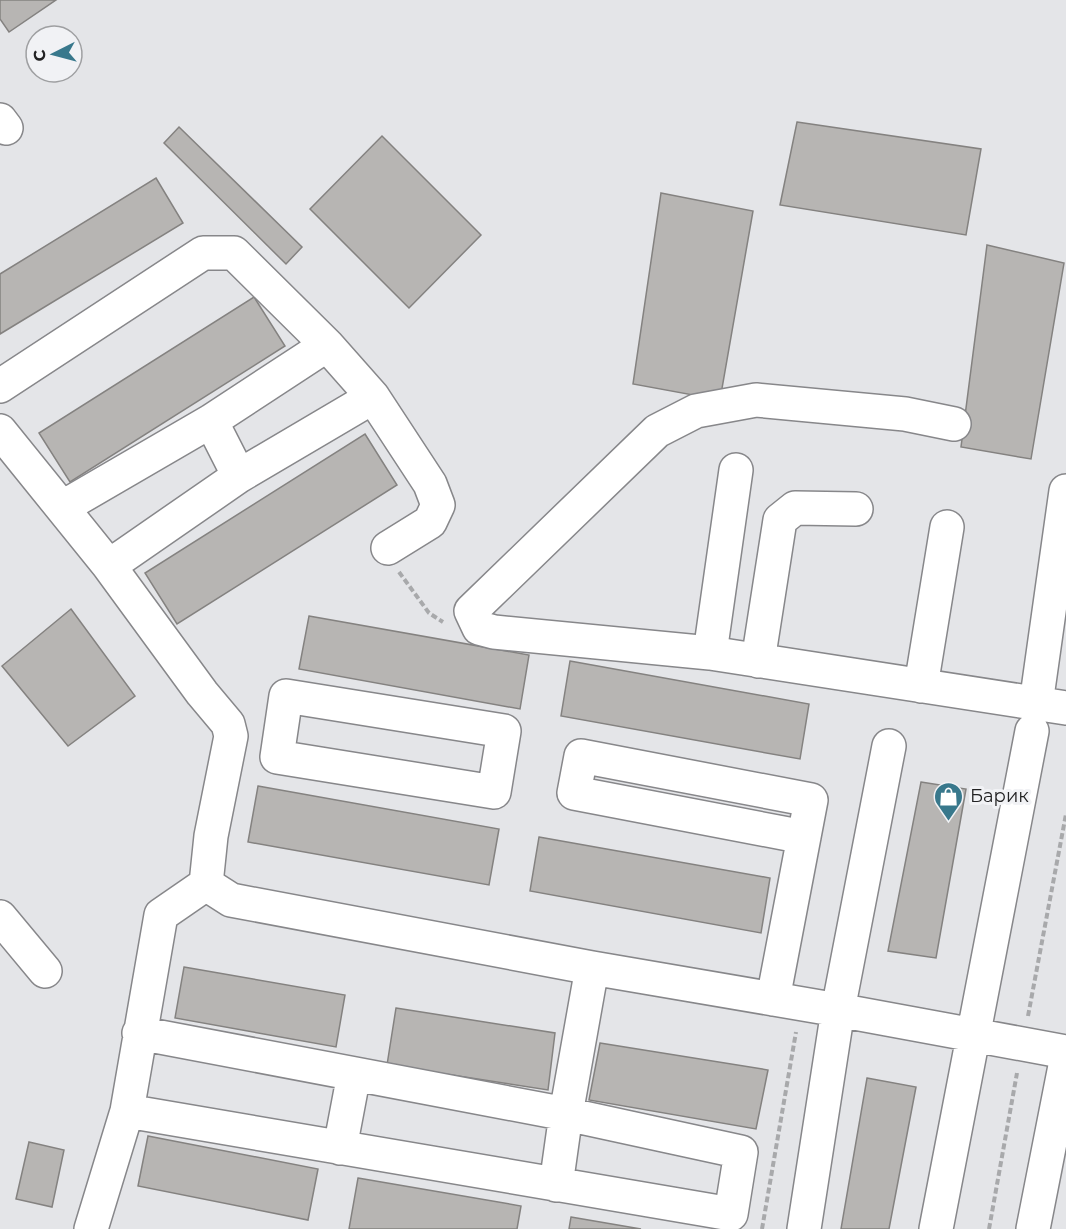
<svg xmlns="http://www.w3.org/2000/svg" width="1066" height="1229" viewBox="0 0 1066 1229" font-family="Montserrat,sans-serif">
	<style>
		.building { fill: #b7b5b3; stroke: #848280; stroke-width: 1.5 }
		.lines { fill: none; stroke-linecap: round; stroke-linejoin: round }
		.minor-casing { stroke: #87878a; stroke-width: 36 }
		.major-casing { stroke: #87878a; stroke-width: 36 }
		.path { stroke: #a8a9ab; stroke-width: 4; stroke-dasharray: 6 3; stroke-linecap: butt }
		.minor { stroke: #fff; stroke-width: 33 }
		.major { stroke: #fff; stroke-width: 33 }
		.labels { text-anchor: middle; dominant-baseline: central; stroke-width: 6; stroke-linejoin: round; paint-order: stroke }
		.poi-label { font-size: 18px; fill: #222223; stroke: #f1f2f5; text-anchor: start }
	</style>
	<rect width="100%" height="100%" fill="#e4e5e8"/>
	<path class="building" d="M0 0H56L9 32 0 19Z
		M797 122 981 149 966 235 780 205Z
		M179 127 302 247 286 264 164 143Z
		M382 136 481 235 409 308 310 209Z
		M156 178 183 223 0 334V274Z
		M661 193 753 211 720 400 633 384Z
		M987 245 1064 263 1031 459 961 447Z
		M254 297 285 346 70 482 39 433Z
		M365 434 397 485 177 624 145 573Z
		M71 609 135 696 68 746 2 666Z
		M309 616 529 655 520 709 299 669Z
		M570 661 809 704 800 759 561 716Z
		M921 782 966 789 936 958 888 951Z
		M258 786 499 829 489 885 248 842Z
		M539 837 770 878 761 933 530 891Z
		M184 967 345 995 336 1047 175 1018Z
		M396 1008 555 1033 548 1090 387 1065Z
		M600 1043 768 1070 756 1129 589 1100Z
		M867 1078 916 1087 889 1229H841Z
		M148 1136 318 1169 308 1220 138 1186Z
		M29 1142 64 1150 52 1207 16 1199Z
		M358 1178 521 1206 517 1229H349Z
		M571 1217 641 1229H569Z"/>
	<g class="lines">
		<defs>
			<path id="minor" d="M0 120 6 128
				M0 386 203 253H234L327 345
				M373 397 430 484 438 505 430 522 388 548
				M211 421 239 476
				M954 424 905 414 756 400 696 411 657 431 471 611 479 628 494 632 710 653 1066 708
				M0 431 109 566 202 693 228 724 231 736 211 836 206 884 231 900 592 968 838 1010 1066 1052
				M63 507 211 421 327 345 373 397 239 476 109 566
				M710 653 736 470
				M758 661 780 520 795 508 856 509
				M921 686 947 527
				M286 696 504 731 494 792 277 757Z
				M1036 704 1066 491
				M0 917 45 971
				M773 999 811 800 581 756 574 793 804 837
				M139 1033 566 1114 741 1152 731 1214 127 1111 161 915 206 884
				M340 1148 354 1074
				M556 1185 566 1114 592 968
				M91 1229 127 1111
				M804 1229 838 1010 889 746
				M936 1229 1032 731"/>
			<path id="major" d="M1033 1229 1066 1061"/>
		</defs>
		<use href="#minor" class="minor-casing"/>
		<use href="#major" class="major-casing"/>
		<path class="path" d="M399 572 429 613 443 622
			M1028 1016 1066 814
			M762 1229 796 1032
			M989 1229 1017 1073"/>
		<use href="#minor" class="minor"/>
		<use href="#major" class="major"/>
	</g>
	<defs>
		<symbol id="shop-pin" viewBox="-11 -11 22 30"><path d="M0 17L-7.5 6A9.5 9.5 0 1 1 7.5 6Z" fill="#38788c" stroke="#f1f2f5"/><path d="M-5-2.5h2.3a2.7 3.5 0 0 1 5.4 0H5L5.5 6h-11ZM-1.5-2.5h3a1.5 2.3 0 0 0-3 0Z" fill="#fff"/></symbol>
	</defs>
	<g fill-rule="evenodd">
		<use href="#shop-pin" x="932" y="780" width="33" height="45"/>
	</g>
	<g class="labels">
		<g class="poi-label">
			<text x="970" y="796">Барик</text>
		</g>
	</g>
	<g transform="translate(54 54) rotate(264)"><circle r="28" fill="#f1f2f5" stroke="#9e9fa1" stroke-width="1.5"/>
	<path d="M0-4.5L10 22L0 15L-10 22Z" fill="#38788c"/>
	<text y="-9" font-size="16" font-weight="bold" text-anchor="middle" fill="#222223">С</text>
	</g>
</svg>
